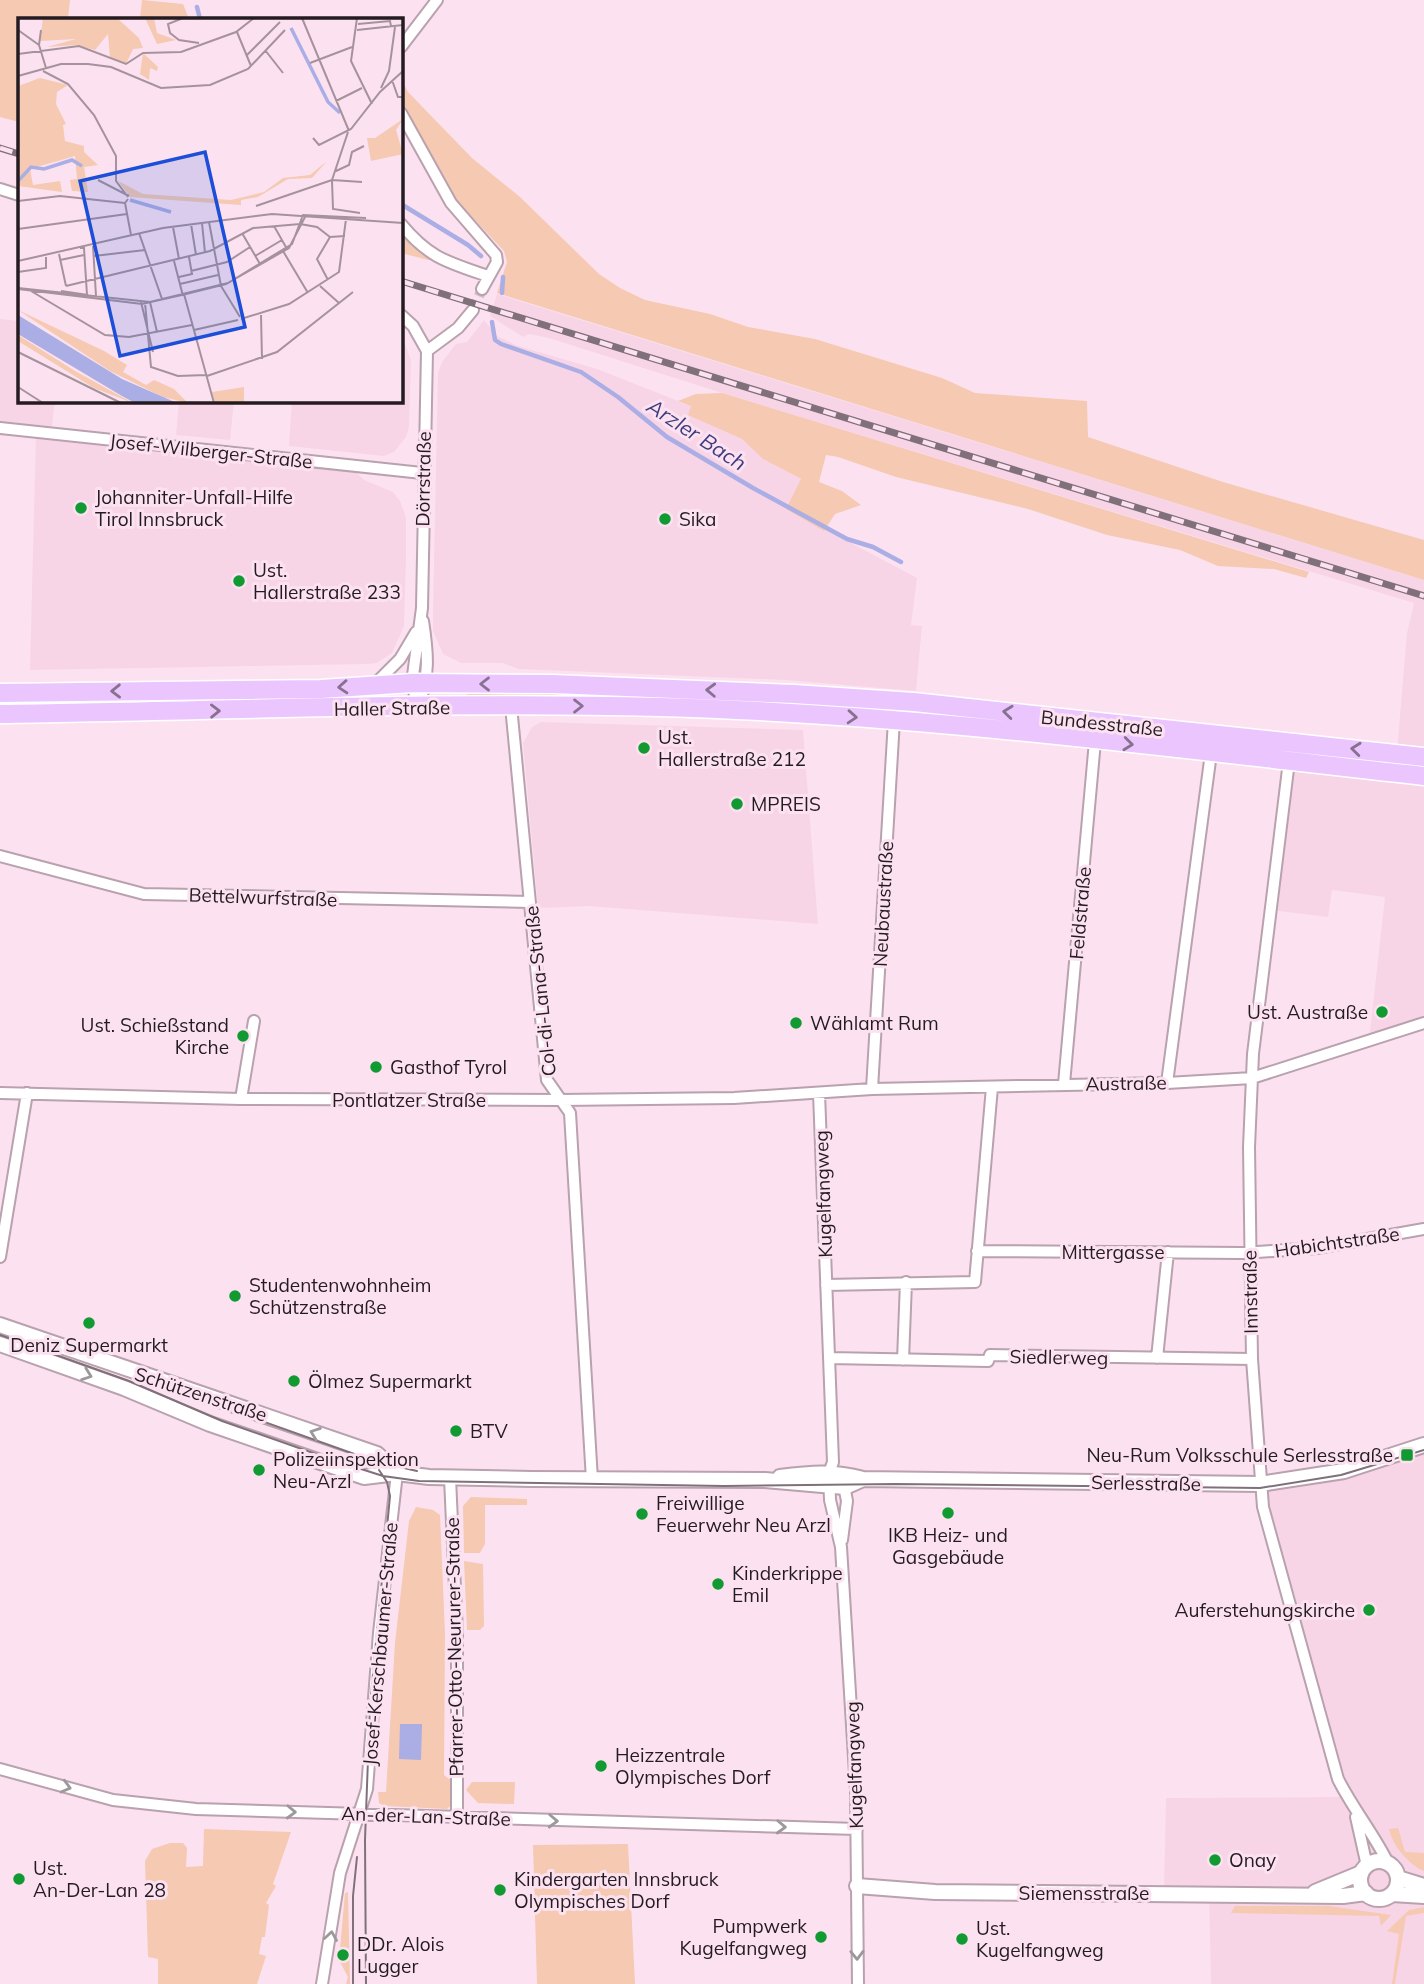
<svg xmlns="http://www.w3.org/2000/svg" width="1424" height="1984" viewBox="0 0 1424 1984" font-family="Mulish,sans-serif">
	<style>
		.built { fill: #f7d5e7 }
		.green { fill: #f5c9b2 }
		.water { fill: #aaaee4 }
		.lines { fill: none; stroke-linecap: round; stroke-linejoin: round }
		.stream { stroke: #aaaee4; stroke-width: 4.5 }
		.minor-tunnel { stroke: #d1bac6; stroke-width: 10; stroke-dasharray: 10 5; stroke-linecap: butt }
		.minor-casing { stroke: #b9a1ae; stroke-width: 14 }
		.tertiary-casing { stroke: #b9a1ae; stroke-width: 18 }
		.primary-casing { stroke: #fff; stroke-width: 21 }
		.minor { stroke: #fff; stroke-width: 10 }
		.tertiary { stroke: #fff; stroke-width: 14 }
		.primary { stroke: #ebc6fe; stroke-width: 18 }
		.tram { stroke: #807079; stroke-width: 2 }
		.rail-casing { stroke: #807079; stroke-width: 7 }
		.rail { stroke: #fce2f0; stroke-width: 4.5; stroke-dasharray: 13; stroke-linecap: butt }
		.oneway { stroke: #88708f }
		.oneway2 { stroke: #9c989b }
		.poi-dot { fill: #109a31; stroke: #fce2f0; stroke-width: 2.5 }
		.labels { text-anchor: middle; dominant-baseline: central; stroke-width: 6; stroke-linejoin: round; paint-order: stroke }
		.street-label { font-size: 19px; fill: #241b20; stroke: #fce2f0 }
		.poi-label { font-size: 19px; fill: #241b20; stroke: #fce2f0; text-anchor: start }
		.water-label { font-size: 21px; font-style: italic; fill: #3d3c7e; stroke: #fce2f0 }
		.inset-river { fill: none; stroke: #aaaee4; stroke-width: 3.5 }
		.inset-road { fill: none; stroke: #a6929d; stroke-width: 2 }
		.view { fill: #1d4ed8; fill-opacity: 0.15; stroke: #1d4ed8; stroke-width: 3.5 }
		.inset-edge { fill: none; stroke: #241b20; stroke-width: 3.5 }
	</style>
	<rect width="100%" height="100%" fill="#fce2f0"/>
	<path class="built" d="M497 294 1424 580V1023L1369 1041 1385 897 1332 890 1328 917 1271 910 1291 751 1396 763 1407 633 1414 603 722 393 549 338 529 334 523 337 490 316Z
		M0 319 19 321V401H55L51 433 348 464 364 480 393 492 400 501 406 518V561L404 626 392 653 377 663 368 664 30 670 36 432 0 428Z
		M484 320 497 336 518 346 597 369 691 406 689 415 742 439 763 459 802 480 787 509 917 578 911 625 922 626 916 691 785 680 519 669 502 663H461L443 654 433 631V609L438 373 442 362 456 344 467 342Z
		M401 333 411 360 409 427 406 437 394 452 384 456 289 446 292 401H401Z
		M179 401H234L230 440 176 435Z
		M541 722 803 730 818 924 589 906 538 908 523 743 532 727Z
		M1424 1437V1984H1211L1209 1890 1164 1889 1166 1798 1340 1797 1338 1779 1260 1484 1354 1460Z"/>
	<path class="green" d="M0 0H70L68 19H19V122L0 117Z
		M142 0 183 4 189 19H140Z
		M401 78 408 92 472 158 520 197 599 274 620 288 645 300 710 314 748 327 815 339 942 378 975 393 1087 401 1088 437 1223 482 1424 540V580L497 293 507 262 504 251 455 199 401 102Z
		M401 225 438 259 428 260 401 253Z
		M722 393 1309 572 1306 578 1274 569 1218 566 1180 550 1107 535 1028 509 896 477 838 457 826 455 819 482 842 491 861 505 835 514 824 531 786 509 801 479 763 459 742 439 688 415 691 406 678 401 696 394Z
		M565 693C748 696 929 712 1111 730V734L467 699V694Z
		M267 696V701L0 706V700Z
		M471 1497 527 1499V1505H485V1544L480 1553H464L463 1506Z
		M416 1507 433 1510 440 1515 445 1634 444 1775 449 1779 453 1776 452 1804 447 1809 384 1806 379 1803 378 1792H386L395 1643 409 1521Z
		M464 1561 483 1564 484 1626 480 1630H467Z
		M472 1782H515L514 1804 478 1803 466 1790Z
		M1398 1828 1405 1852 1424 1853V1871C1409 1865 1392 1845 1389 1829Z
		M204 1829 291 1832 273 1884 276 1886 266 1903 269 1905 265 1937H262L259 1954 266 1956 257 1984H158V1959L148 1957 145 1861 152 1849 170 1843H183L187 1848 186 1867 203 1866Z
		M628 1844 635 1984H537L533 1845Z
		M348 1892 350 1984H346L348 1977 339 1960 345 1893Z
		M1235 1906H1329L1391 1915 1381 1926 1379 1916 1231 1913Z
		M1424 1907V1913L1406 1916 1395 1984H1392L1399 1934 1387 1931 1409 1910Z"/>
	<path class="water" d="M400 1724H422L421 1760 399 1759Z"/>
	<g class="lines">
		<path class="stream" d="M197 7 200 19
			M401 204 468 245 481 256
			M502 293 503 277
			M492 322 495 340 501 344 581 372 618 397 667 437 753 488 847 539 873 547 901 562"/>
		<path class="minor-tunnel" d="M473 310 482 289"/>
		<defs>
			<path id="minor" d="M401 47 437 0
				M401 113 451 203 496 255 497 262 482 289
				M0 189 19 195
				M401 224C429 258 447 262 488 276
				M401 315 413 326 427 351 422 608 412 683 418 707
				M427 351 458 328 473 310
				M0 428 422 473
				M374 685 400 659 416 632
				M511 706 547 1080 570 1113 592 1480
				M418 707C430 676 428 653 423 621
				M1289 761 1253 1054 1249 1147 1252 1359 1263 1507 1338 1779C1353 1809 1374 1834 1388 1863
				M0 856 144 894 530 902
				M1167 1083 1211 753
				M1064 1084 1095 741
				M872 1089 894 720
				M0 1093 241 1099 560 1100 734 1098 872 1089 1167 1083 1252 1078 1424 1023
				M819 1093 833 1462 829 1473 830 1500 841 1547 856 1790 858 1984
				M241 1099 254 1021
				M977 1251 1242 1253 1317 1248 1424 1229
				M0 1257 27 1093
				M826 1285 975 1282 992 1087
				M829 1358 988 1361 990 1355 1252 1359
				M1157 1358 1168 1252
				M903 1360 906 1282
				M450 1478 457 1633V1816
				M842 1540 847 1501 843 1480
				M0 1769 113 1800 196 1809 857 1829
				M1356 1817 1367 1866
				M322 1984 340 1873 367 1789 379 1633 397 1473"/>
			<path id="tertiary" d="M0 1325 377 1454 397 1473
				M0 1344 124 1388 210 1424 364 1477 397 1473 429 1477 531 1479 765 1480 845 1487 863 1479
				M780 1477C810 1473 834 1471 863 1479L1260 1484 1344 1471 1424 1445
				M1360 1880a19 19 0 1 1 38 0a19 19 0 1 1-38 0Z
				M1398 1878 1424 1886
				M857 1886 935 1892 1343 1896 1366 1893
				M1315 1892 1361 1873
				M1392 1894 1424 1896"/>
			<path id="primary" d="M0 693 321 689 412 683 553 684 794 694 914 702 1424 757
				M0 714C220 711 440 701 660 707 915 714 1170 748 1424 776"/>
		</defs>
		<use href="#minor" class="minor-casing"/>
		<use href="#tertiary" class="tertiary-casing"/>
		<use href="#primary" class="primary-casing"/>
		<use href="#minor" class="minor"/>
		<use href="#tertiary" class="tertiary"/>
		<use href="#primary" class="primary"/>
		<path class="tram" d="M0 1335 129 1381 222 1421 333 1460 383 1476 419 1481 724 1486 896 1484 1260 1488 1341 1475 1424 1450
			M172 1389 374 1461 417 1471
			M353 1984V1896L357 1857
			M366 1984 365 1840 370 1705 390 1496 387 1482 379 1470"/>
		<defs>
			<path id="rail" d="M0 148 19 154
				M401 281 1424 596"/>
		</defs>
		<use href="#rail" class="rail-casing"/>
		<use href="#rail" class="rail"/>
	</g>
	<defs><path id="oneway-chevron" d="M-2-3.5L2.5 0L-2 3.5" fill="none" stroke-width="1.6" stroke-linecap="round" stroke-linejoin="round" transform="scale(1.75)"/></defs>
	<g class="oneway">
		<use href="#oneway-chevron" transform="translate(485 684) rotate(-180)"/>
		<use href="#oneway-chevron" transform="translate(343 687) rotate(176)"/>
		<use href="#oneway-chevron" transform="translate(711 690) rotate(-178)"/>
		<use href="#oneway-chevron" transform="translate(116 691) rotate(179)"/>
		<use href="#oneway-chevron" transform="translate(578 706)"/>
		<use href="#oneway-chevron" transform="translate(215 711) rotate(-1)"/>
		<use href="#oneway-chevron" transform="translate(1008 712) rotate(-174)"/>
		<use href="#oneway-chevron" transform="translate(852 717) rotate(4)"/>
		<use href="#oneway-chevron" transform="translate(1128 744) rotate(6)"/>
		<use href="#oneway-chevron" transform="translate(1356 749) rotate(-174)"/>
	</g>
	<g class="oneway2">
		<use href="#oneway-chevron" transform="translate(87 1375) rotate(20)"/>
		<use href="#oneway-chevron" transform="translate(315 1433) rotate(-160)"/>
		<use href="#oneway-chevron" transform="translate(66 1787) rotate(15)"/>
		<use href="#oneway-chevron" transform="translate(291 1812) rotate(2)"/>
		<use href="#oneway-chevron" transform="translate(553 1821) rotate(2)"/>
		<use href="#oneway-chevron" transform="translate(781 1827) rotate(2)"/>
		<use href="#oneway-chevron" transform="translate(331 1936) rotate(-81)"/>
		<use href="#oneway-chevron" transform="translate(857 1955) rotate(89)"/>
	</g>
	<g class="poi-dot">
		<circle cx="81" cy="508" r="7"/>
		<circle cx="665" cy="519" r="7"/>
		<circle cx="239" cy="581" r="7"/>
		<circle cx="644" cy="748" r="7"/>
		<circle cx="737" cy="804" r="7"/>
		<circle cx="1382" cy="1012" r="7"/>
		<circle cx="796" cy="1023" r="7"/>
		<circle cx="243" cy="1036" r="7"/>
		<circle cx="376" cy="1067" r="7"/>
		<circle cx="235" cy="1296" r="7"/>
		<circle cx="89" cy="1323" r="7"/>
		<circle cx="294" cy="1381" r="7"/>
		<circle cx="456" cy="1431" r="7"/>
		<rect x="1400" y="1448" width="14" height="14" rx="3.5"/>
		<circle cx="259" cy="1470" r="7"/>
		<circle cx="948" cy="1513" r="7"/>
		<circle cx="642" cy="1514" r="7"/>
		<circle cx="718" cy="1584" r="7"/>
		<circle cx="1369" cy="1610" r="7"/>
		<circle cx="601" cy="1766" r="7"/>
		<circle cx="1215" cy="1860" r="7"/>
		<circle cx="19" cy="1879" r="7"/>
		<circle cx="500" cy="1890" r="7"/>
		<circle cx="821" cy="1937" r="7"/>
		<circle cx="962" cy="1939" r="7"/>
		<circle cx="343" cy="1955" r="7"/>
	</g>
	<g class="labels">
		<g class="street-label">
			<text transform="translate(211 451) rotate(6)">Josef-Wilberger-Straße</text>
			<text transform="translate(423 479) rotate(-89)">Dörrstraße</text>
			<text transform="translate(392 708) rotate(-1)">Haller Straße</text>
			<text transform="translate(1102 723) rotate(6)">Bundesstraße</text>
			<text transform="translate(263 897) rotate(2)">Bettelwurfstraße</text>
			<text transform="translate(883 904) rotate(-87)">Neubaustraße</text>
			<text transform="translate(1080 913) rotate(-85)">Feldstraße</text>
			<text transform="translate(540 991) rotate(-96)">Col-di-Lana-Straße</text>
			<text transform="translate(1126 1083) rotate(-1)">Austraße</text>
			<text x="409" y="1100">Pontlatzer Straße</text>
			<text transform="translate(823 1194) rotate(-92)">Kugelfangweg</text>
			<text transform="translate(1337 1242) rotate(-8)">Habichtstraße</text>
			<text x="1113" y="1252">Mittergasse</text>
			<text transform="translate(1250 1292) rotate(-91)">Innstraße</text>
			<text transform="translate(1059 1357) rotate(1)">Siedlerweg</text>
			<text transform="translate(201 1394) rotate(18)">Schützenstraße</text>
			<text transform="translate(1146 1483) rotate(1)">Serlesstraße</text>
			<text transform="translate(380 1644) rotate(-85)">Josef-Kerschbaumer-Straße</text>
			<text transform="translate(454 1647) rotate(-91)">Pfarrer-Otto-Neururer-Straße</text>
			<text transform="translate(854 1765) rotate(-92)">Kugelfangweg</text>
			<text transform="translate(426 1816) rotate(2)">An-der-Lan-Straße</text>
			<text x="1084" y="1893">Siemensstraße</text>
		</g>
		<g class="poi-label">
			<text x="95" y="497">Johanniter-Unfall-Hilfe<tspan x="95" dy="22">Tirol Innsbruck</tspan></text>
			<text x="679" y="519">Sika</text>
			<text x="253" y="570">Ust.<tspan x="253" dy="22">Hallerstraße 233</tspan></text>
			<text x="658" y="737">Ust.<tspan x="658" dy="22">Hallerstraße 212</tspan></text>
			<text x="751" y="804">MPREIS</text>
			<text x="1368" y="1012" text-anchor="end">Ust. Austraße</text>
			<text x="810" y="1023">Wählamt Rum</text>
			<text x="229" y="1025" text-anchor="end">Ust. Schießstand<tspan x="229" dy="22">Kirche</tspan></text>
			<text x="390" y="1067">Gasthof Tyrol</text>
			<text x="249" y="1285">Studentenwohnheim<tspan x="249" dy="22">Schützenstraße</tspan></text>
			<text x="89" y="1345" text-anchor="middle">Deniz Supermarkt</text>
			<text x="308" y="1381">Ölmez Supermarkt</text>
			<text x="470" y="1431">BTV</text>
			<text x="1393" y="1455" text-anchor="end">Neu-Rum Volksschule Serlesstraße</text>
			<text x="273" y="1459">Polizeiinspektion<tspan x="273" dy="22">Neu-Arzl</tspan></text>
			<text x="656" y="1503">Freiwillige<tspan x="656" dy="22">Feuerwehr Neu Arzl</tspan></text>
			<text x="948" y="1535" text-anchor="middle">IKB Heiz- und<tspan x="948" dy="22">Gasgebäude</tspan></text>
			<text x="732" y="1573">Kinderkrippe<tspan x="732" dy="22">Emil</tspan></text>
			<text x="1355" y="1610" text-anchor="end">Auferstehungskirche</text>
			<text x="615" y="1755">Heizzentrale<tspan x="615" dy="22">Olympisches Dorf</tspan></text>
			<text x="1229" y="1860">Onay</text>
			<text x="33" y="1868">Ust.<tspan x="33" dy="22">An-Der-Lan 28</tspan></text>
			<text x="514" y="1879">Kindergarten Innsbruck<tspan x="514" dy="22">Olympisches Dorf</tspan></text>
			<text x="807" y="1926" text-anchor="end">Pumpwerk<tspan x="807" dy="22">Kugelfangweg</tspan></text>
			<text x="976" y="1928">Ust.<tspan x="976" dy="22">Kugelfangweg</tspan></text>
			<text x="357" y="1944">DDr. Alois<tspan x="357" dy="22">Lugger</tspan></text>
		</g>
		<g class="water-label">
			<text transform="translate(697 434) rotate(33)">Arzler Bach</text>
		</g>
	</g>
	<g transform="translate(18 18)">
		<rect width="385" height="385" fill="#fce2f0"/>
		<path d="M25 0H99L121 20 125 30 115 31 108 46 92 40 90 16 77 32 58 27 29 29 58 21 22 23ZM127 0H136L139 15 158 22 139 26ZM125 35 140 49 139 53 132 50 131 62 122 56ZM22 60 50 67 39 74 38 86 48 106 45 107 47 123 66 128V134L80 147 66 149 70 174 54 173 52 162 59 161 57 138 12 151 15 167 42 163 44 174 0 168V68ZM385 101 378 112 385 136 353 143 349 120H357ZM309 143 294 160 270 161 240 179 223 182V187L112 179 100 163 125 176 213 182 246 174 265 160 292 157ZM0 292 86 333 109 347 105 354 128 367 136 362 156 371 170 385 145 379 92 353ZM0 317 57 353 115 385 76 370 0 323ZM226 369V385H197L194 374Z" fill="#f5c9b2"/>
		<path d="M0 297 104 361 159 385H117L104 378 0 316Z" fill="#aaaee4"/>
		<path class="inset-river" d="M273 10 310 84 322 95M0 163 13 149 26 151 54 142 64 148M112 182 153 194"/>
		<path class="inset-road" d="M165 0 150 6 152 15 161 22 181 25M284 0 331 113M339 0 333 43 354 86M340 6 372 3 373 8M0 12 21 27M23 12 21 27 28 50M339 12 385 7M219 14 233 48M247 32 265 55M0 36 61 28 108 46 125 35 163 34 218 14 236 0M229 37 262 4M292 45 334 29M25 53 50 66 76 97 98 138V163L110 179M0 58 43 46H70L93 49 143 70 192 67 230 51 267 12M374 62 380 79H385M363 70 371 53 377 9M318 83 344 70M295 120 301 127 333 111 362 74 385 53M318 153 331 147 334 134 346 128M80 162 111 178M314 162 330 114M314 162 344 164M314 163 315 191 342 195M110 181 107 185 113 217M0 183 42 178 107 185M238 188 314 162M191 204 203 268 222 299M184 205 187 235M173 206 178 237M256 208 269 231M155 209 161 241M0 211 109 196M121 215 144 281M224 215 242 246M75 228 78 278M62 230H66L69 277M265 233 290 275M41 236 48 268M76 238 127 232M237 238 264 222M42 242 66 237M0 243 145 210 254 196 385 205M156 243 165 278M173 253 209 244 232 229M0 254 28 250V239M161 259 174 256 171 239M310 262 299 241 312 219M162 266 200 257M48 268 192 233 235 210 282 206 299 209 312 219 327 218M302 268 321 285M0 270 132 284 210 265 274 226 285 197 348 200M0 271 124 286 168 276M13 273 87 317 111 319 174 307M43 273 70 277M166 276 196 385M168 276 208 266 271 230 287 199M123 284 135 334M132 284 139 314M127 285 133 349 160 358 188 357M243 297 244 341M223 301 271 286 321 254 328 201M176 312 220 302M0 334 103 385M189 358 259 334 335 274M0 369 25 385"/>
		<path class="view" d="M187 134 227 309 102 338 62 163Z"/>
		<rect width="385" height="385" class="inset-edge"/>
	</g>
</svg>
